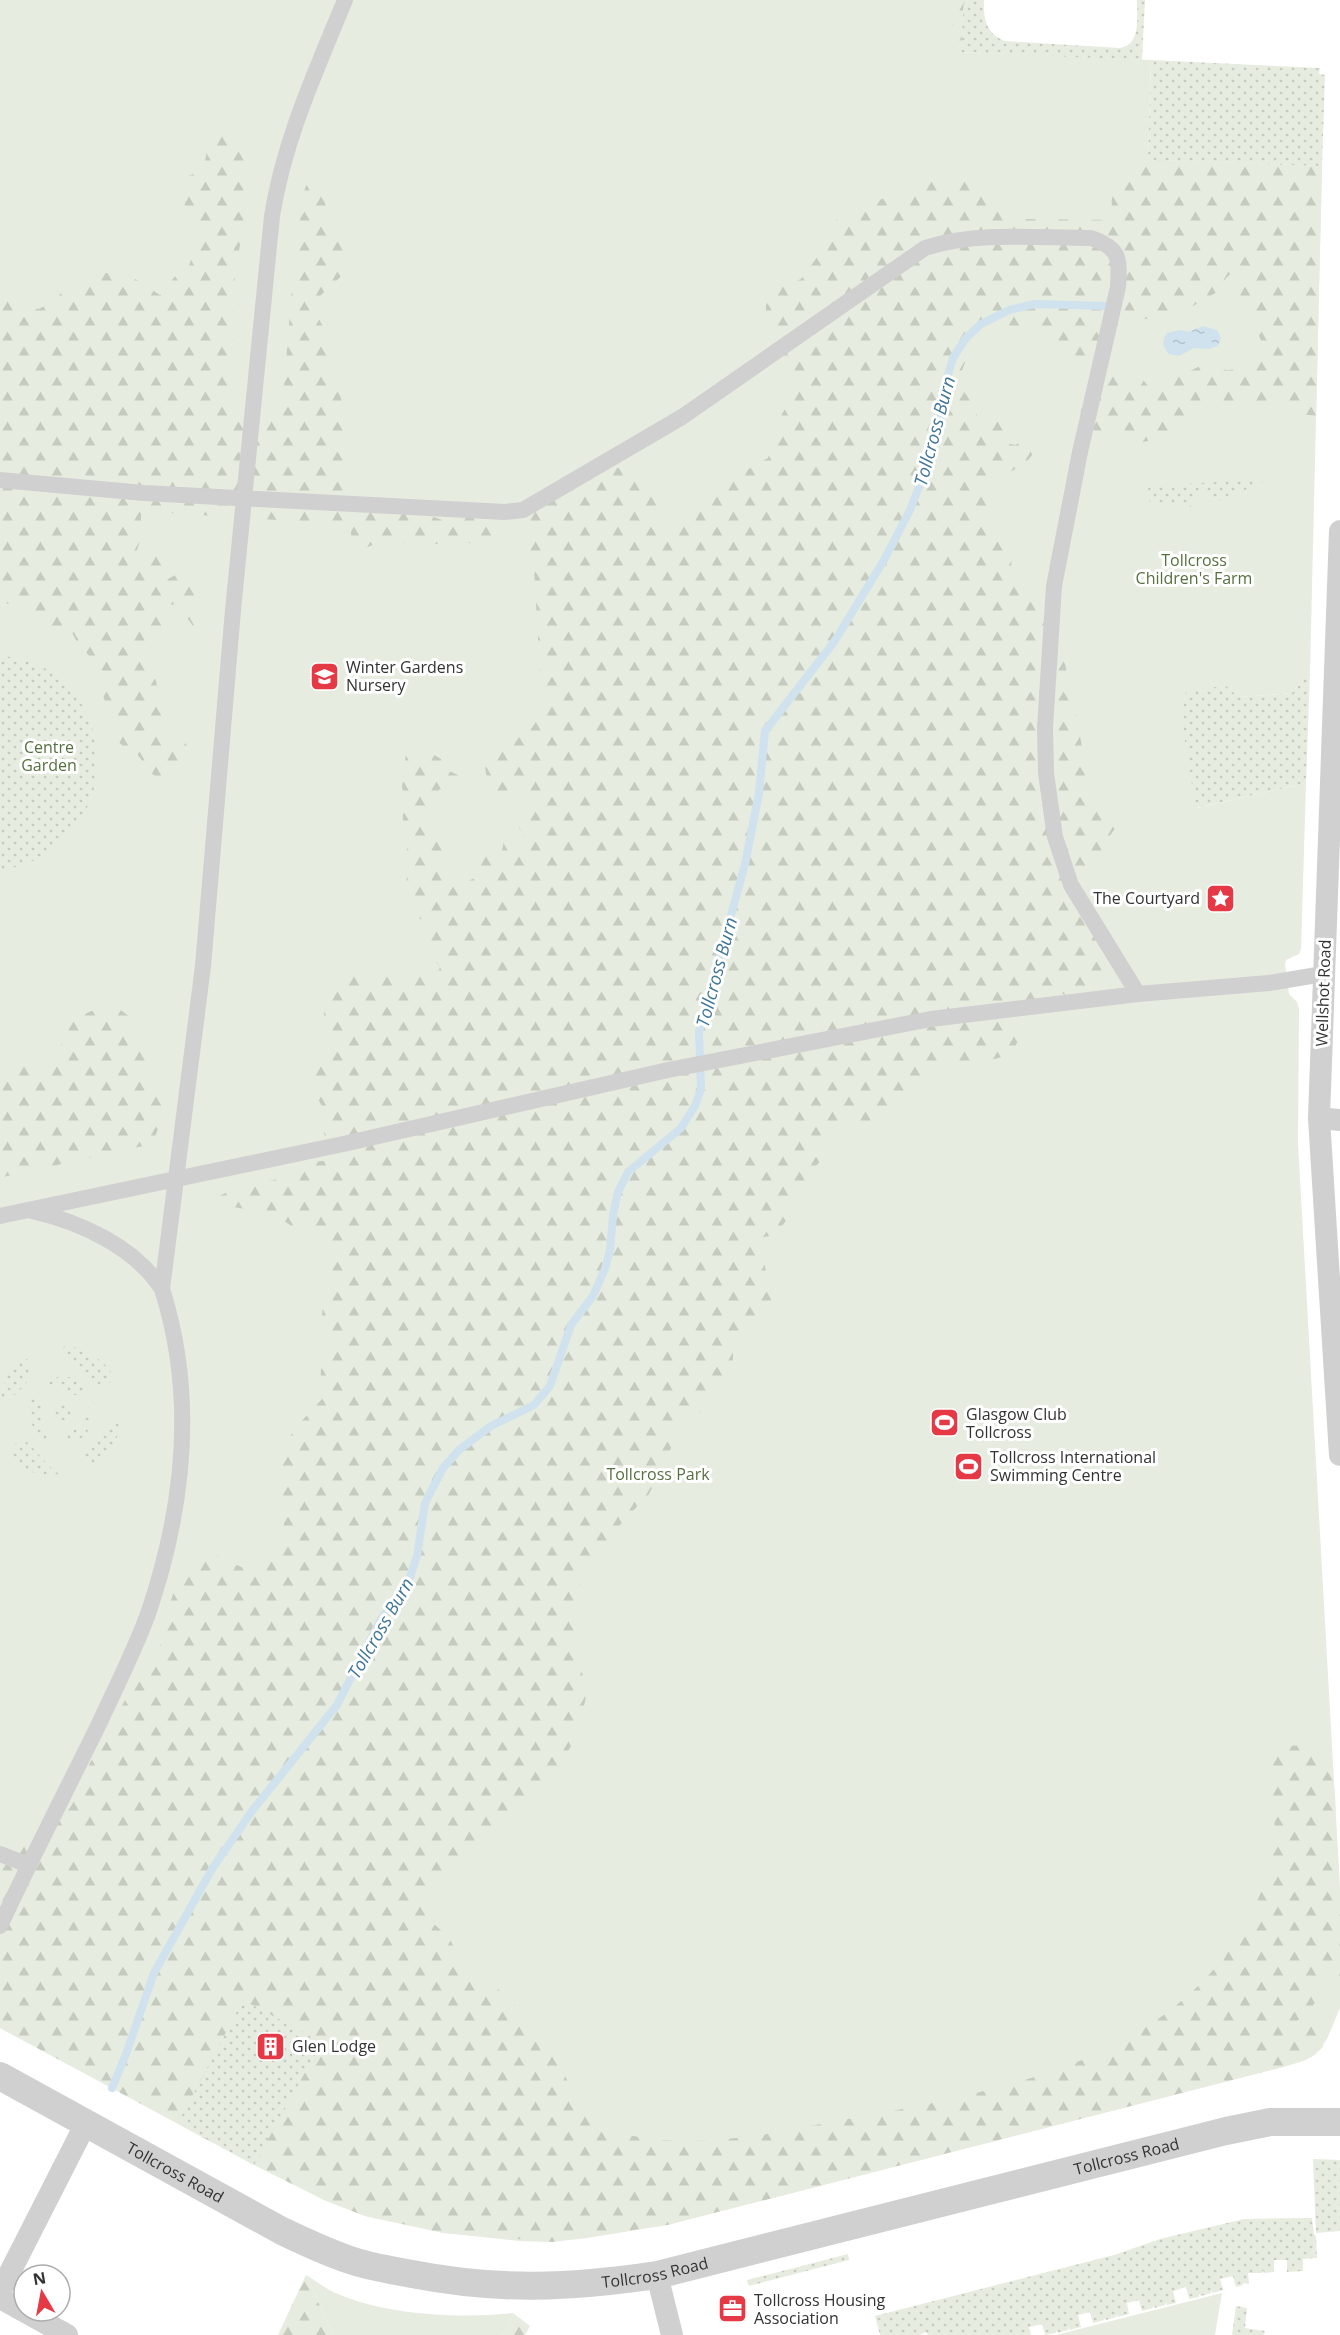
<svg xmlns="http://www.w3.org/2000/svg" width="1340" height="2335" viewBox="0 0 1340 2335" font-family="'Open Sans',sans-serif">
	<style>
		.green { fill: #e6ecdf }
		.forest { fill: url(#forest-firs) }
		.garden { fill: url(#garden-dots) }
		.water { fill: url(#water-ripples) }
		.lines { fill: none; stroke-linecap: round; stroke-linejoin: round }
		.stream { stroke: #cfe2ee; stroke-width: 8 }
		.pedestrian { stroke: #d0d0d0; stroke-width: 16 }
		.minor { stroke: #d0d0d0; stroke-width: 22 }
		.tertiary { stroke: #d0d0d0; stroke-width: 28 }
		.labels { text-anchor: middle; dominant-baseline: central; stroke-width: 6; stroke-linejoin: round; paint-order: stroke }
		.park-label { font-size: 16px; fill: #56703f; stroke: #fff }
		.poi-label { font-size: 16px; fill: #333; stroke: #fff; text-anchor: start }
		.street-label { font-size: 16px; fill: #333; stroke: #fff }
		.water-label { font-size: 18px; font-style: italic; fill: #3f7597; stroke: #fff }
	</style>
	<defs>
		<pattern id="forest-firs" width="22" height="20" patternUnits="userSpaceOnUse" patternTransform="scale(1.5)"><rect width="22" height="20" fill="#e6ecdf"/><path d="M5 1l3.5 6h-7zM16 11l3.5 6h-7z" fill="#c6cbc0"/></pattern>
		<pattern id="garden-dots" width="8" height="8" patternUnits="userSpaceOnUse" patternTransform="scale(1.5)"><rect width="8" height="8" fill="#e6ecdf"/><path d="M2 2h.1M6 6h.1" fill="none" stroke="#c6cbc0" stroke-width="1.8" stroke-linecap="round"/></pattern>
		<pattern id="water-ripples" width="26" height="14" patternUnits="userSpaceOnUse" patternTransform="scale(1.5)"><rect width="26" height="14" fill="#cfe2ee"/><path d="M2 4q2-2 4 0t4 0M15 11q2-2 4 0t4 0" fill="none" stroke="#b2c2cd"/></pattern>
	</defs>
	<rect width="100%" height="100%" fill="#fff"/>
	<path class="green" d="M0 0H964L962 52 1151 60 1148 160 1322 166 1310 672 1292 693 1238 697 1184 698 1186 744 1197 808 1306 783 1301 949 1299 954 1286 960 1285 964 1289 994 1297 1002 1299 1009 1298 1144 1340 1888V2008L1327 2039 1316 2054 1306 2060 1283 2067 667 2225 587 2238 552 2242 519 2241 444 2233 365 2216 324 2200 0 2028Z
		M306 2275C316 2281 327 2290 338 2294 386 2315 461 2319 513 2313L509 2330 501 2335H333Z
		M1222 2293 1215 2335H1056Z"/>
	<path class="forest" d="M945 0H964L961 52Z
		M225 130C236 136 245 143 247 157 254 199 236 248 234 290 233 321 236 353 230 383 228 392 223 400 216 406L265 407 283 400 295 249 305 188 311 177 323 182 330 241 342 240 349 248V269L321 295 314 309C323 328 333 342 336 363L327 371 337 387 344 407 348 431 344 447 346 504 423 513 442 520 463 516H487L492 522 495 535C476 547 433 547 413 539 403 544 398 544 387 539L363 549C353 542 349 537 352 525L141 511V538L132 565C141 562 145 555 155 551 168 557 170 565 168 579L181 572 190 573 197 581C197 587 196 591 196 596 197 608 203 614 198 625L193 626 178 605 165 604 156 607 164 625 157 635 135 647C153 661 158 684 160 705 161 715 164 722 164 733 171 736 179 737 185 743 198 757 183 785 164 781 151 778 144 761 135 752 132 750 126 749 123 746 113 738 113 728 111 717 105 696 99 698 104 673L77 642 71 631C60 628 42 628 33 621 21 613 15 602 0 603V293L18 306 39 309 56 299 68 285 102 273H126L160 295 176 275 189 266 197 240 191 218 182 199 186 177C190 175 197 173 200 170 213 155 198 138 225 130Z
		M1148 160 1322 166 1316 416 1301 414 1284 402H1272L1261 406 1234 401 1208 403 1201 410 1178 422 1165 437 1139 443 1117 432 1104 435 1095 431 1081 419C1080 394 1085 399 1101 385 1104 382 1106 377 1110 375 1130 364 1142 376 1152 392L1165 372 1175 369 1186 373 1206 363C1217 372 1237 372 1249 364 1255 359 1259 351 1262 343L1255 326 1238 309 1240 296 1243 289 1240 278 1241 269 1234 271 1226 278 1217 292 1176 316 1164 319H1134C1127 327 1115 346 1107 351 1101 355 1088 359 1080 357 1071 355 1065 346 1058 341 1036 326 1000 324 979 341 966 351 963 372 956 386 968 393 974 403 977 416 985 417 991 414 998 416L1005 430 1007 443 1015 445 1025 441 1035 448C1030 470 992 475 988 489 981 509 996 529 1005 545 1007 549 1011 553 1011 557 1012 564 1011 572 1009 580 1032 588 1025 586 1036 604 1038 608 1042 611 1044 615 1050 625 1053 636 1061 644L1093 800 1103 816 1119 824C1108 837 1102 845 1104 862L1090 873 1078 880C1082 886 1087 893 1089 901 1092 911 1092 923 1094 933 1099 953 1124 991 1088 995 1076 997 1068 996 1056 992L1038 1013 1010 1017 1020 1036 1012 1054 991 1060 943 1062 929 1069 898 1103 880 1117 859 1125 834 1129 833 1140 819 1143 821 1160 816 1166 808 1169V1186L800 1195 785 1200 786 1221 774 1235 760 1238 766 1272 764 1279C774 1294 772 1306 765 1322L733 1333V1360L726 1380 713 1402 680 1429 649 1494 617 1528 582 1576 574 1621 586 1697 577 1736 553 1776 520 1815 488 1845 453 1873 429 1886 433 1923 449 1938 466 1969 482 1976 504 1994 523 2014 541 2048 557 2059 584 2115C598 2122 613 2132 628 2135 702 2151 776 2132 848 2119 925 2105 1016 2088 1087 2058 1131 2039 1173 2013 1206 1978 1242 1940 1271 1886 1275 1834 1276 1811 1256 1753 1288 1746 1304 1743 1320 1751 1328 1766 1337 1782 1335 1807 1336 1825 1340 1881 1340 1937 1340 1993L1328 1980 1320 1961C1321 1990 1322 2003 1297 2021 1317 2021 1325 2024 1323 2047 1312 2059 1299 2062 1283 2067L667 2225 552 2242 444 2233 365 2216 324 2200 254 2165 0 2028V1846L15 1844 53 1827 72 1805 90 1763 146 1663 161 1644 167 1631 169 1606 181 1572 191 1557 203 1553 215 1554 241 1567 261 1564 274 1554 284 1524 279 1461 285 1444 296 1427 322 1399 320 1386 321 1370 328 1354 322 1314 328 1271 337 1245 327 1242 317 1230 296 1229 284 1221 259 1215 250 1210 206 1202 232 1190 298 1174 315 1162 335 1159C327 1150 326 1143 324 1132 322 1121 315 1118 322 1106 315 1096 311 1077 317 1066 319 1061 327 1058 328 1052 329 1049 330 1032 330 1029 329 1023 323 1018 324 1012 327 994 343 972 362 971 372 971 380 975 389 976 407 977 423 975 439 970L440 967C433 959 425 940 422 930L428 921 420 919 418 914 421 907 413 904C407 889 404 875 409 859 405 850 409 843 407 834 405 826 402 823 403 814L407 811 402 787 406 753 424 749 441 759 443 768 462 777 460 788 456 792H447L440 789 419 812 422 816 433 821 437 830V840L442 838 450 848V859L446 865 449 872 455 875 458 889 468 894V881L477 877 476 868 479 866 478 863 484 858 485 853 489 851 501 855 504 841 525 835 517 825 516 814 520 810 525 809V799L517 794V790L506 794 496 791 486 774 485 766 496 753 503 752 513 755C512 737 520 739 530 729 537 723 539 715 542 707L534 569 525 562 519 552 528 538 529 518 538 505 610 469 632 466 651 479 667 536 684 509 718 486 768 458 782 414 792 397 787 373 766 324V305L780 288 801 279 821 252 831 224 864 202 873 203 900 191H913L931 180 944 177H958L999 199 1020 219 1118 220C1116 216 1113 211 1112 206 1109 185 1128 164 1148 160Z
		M114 1005 130 1017 129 1036 147 1056 150 1064 139 1075 150 1081 163 1097 158 1129 152 1144 3 1177 0 1176V1067C16 1058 37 1062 54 1063 67 1052 59 1050 62 1037 66 1017 97 1008 114 1005Z
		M306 2275 333 2335H278Z
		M513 2313 530 2326 525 2335H501L509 2330Z"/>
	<path class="garden" d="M964 0H984C983 18 986 34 1005 41L1120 48C1141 45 1137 17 1137 0H1145L1142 60 961 52Z
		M1151 60 1320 68 1319 74 1325 75 1322 166 1148 160Z
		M1270 479 1212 504 1206 492 1193 494 1191 507 1167 503 1150 504 1148 486Z
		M0 656C99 661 132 789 54 848 39 859 20 869 0 869Z
		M1310 672 1306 783 1196 808C1192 780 1176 714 1187 690L1226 686 1238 697 1292 693Z
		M64 1346C84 1347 101 1358 112 1373L111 1382 105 1386 94 1383 78 1364 63 1350Z
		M26 1359 30 1361C38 1381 13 1395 0 1407 0 1390 7 1365 26 1359Z
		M60 1376C71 1377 79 1378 84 1388L83 1394 74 1395C63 1384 55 1389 46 1382Z
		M32 1399H38C46 1410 39 1426 50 1439L49 1442C36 1434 20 1413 32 1399Z
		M53 1412a9 9 0 1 1 18 0a9 9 0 1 1-18 0Z
		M88 1407H91C94 1424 87 1442 68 1442L66 1433 82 1427Z
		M122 1413C123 1429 107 1472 86 1465L82 1460 83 1451Z
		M21 1439C30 1441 47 1467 59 1474L58 1477C41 1477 9 1468 13 1446Z
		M243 2000 322 2042 254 2165 178 2123Z
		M1313 2159 1340 2160V2231L1316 2233Z
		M1312 2218 1314 2235 1316 2236 1317 2258 1303 2259V2271L1287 2272V2260H1274V2272L1264 2273 1263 2270 1262 2273H1248L1249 2284 1243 2283V2285L1236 2287 1233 2276 1220 2279 1223 2290 1213 2293 1211 2291V2293L1201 2296 1199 2294V2297L1189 2299 1186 2287 1173 2291 1176 2303 1167 2305 1166 2302 1165 2305 1155 2308 1154 2305 1153 2308 1142 2311 1139 2300 1127 2303 1129 2314 1118 2317 1117 2315 1116 2317 1106 2320 1105 2318 1104 2320 1093 2323 1090 2312 1078 2315 1081 2327 1070 2330 1069 2327 1068 2330 1058 2333 1057 2330 1056 2333 1045 2335 1042 2324 1029 2327 1031 2335H928L926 2332 920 2335H880L875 2316 1114 2255 1160 2239 1244 2219Z
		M848 2254 849 2260 749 2286 747 2280Z
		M1236 2306 1247 2308 1245 2328 1265 2331 1264 2335H1232Z"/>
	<path class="water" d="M1203 326 1217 330 1221 338 1218 346 1209 349 1194 348 1179 356 1169 354C1163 347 1161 341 1167 333L1180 330 1188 332Z"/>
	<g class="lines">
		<path class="stream" d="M112 2088 126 2054 154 1973 212 1869 252 1811 337 1705 381 1619 408 1583 417 1556 425 1503 443 1468 459 1450 491 1426 534 1405 550 1386 571 1325 593 1296 605 1269 610 1250 613 1215 618 1192 628 1172 681 1128 695 1106 701 1089 699 1032 745 864 759 793 765 731 834 642 884 560 910 510 930 459 940 421 944 389 953 358 966 338 981 324 1009 310 1035 304 1106 306"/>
		<path class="pedestrian" d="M0 480 144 493 505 512 523 510 682 417 925 248C977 231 1036 238 1091 238 1120 248 1120 258 1118 287L1080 452 1054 586 1045 728 1046 773 1055 837 1071 885 1138 994
			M32 1211C80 1222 134 1246 162 1289
			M0 1216 348 1143 668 1070 931 1019 1138 994 1269 983 1323 974
			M0 1854 28 1865
			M0 1926C31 1859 65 1793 98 1726 115 1689 134 1652 148 1614 184 1508 196 1396 162 1289L203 966 233 610 272 216C284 140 316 71 345 0"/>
		<path class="minor" d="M1340 531 1319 1118 1340 1455
			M1319 1118 1340 1120
			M657 2275 672 2335
			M0 2292 86 2123
			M0 2298 67 2335"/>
		<path class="tertiary" id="s1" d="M0 2076 282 2231C305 2242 326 2252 350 2260 370 2267 391 2270 412 2274 500 2291 569 2288 657 2275L1226 2131 1270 2122H1340"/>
	</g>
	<defs>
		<symbol id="school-square" viewBox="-11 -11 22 22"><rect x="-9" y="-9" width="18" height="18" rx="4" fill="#e63946" stroke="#fff"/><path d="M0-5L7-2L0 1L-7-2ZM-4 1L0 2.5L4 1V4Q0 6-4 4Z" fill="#fff"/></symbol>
		<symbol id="sight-square" viewBox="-11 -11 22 22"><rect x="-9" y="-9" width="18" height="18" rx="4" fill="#e63946" stroke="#fff"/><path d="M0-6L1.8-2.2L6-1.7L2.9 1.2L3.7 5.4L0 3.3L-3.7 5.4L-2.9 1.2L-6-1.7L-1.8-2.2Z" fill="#fff"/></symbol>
		<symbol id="stadium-square" viewBox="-11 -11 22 22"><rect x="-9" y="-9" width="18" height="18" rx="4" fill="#e63946" stroke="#fff"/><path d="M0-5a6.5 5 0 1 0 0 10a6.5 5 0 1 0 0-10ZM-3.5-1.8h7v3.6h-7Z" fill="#fff"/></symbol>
		<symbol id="building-square" viewBox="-11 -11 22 22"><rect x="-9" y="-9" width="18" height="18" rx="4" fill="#e63946" stroke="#fff"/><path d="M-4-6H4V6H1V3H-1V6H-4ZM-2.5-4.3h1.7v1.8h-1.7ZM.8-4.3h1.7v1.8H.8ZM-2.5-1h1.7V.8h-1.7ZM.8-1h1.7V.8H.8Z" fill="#fff"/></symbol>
		<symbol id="office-square" viewBox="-11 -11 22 22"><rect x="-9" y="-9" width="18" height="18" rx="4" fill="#e63946" stroke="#fff"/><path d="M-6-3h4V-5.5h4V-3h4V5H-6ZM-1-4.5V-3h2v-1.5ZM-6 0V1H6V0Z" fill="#fff"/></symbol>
	</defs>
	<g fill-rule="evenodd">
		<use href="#school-square" x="308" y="660" width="33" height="33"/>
		<use href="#sight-square" x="1204" y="882" width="33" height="33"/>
		<use href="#stadium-square" x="928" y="1406" width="33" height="33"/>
		<use href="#stadium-square" x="952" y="1450" width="33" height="33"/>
		<use href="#building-square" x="254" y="2030" width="33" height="33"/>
		<use href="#office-square" x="716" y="2292" width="33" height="33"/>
	</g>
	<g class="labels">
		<g class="park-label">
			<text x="1194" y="560">Tollcross<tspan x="1194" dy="18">Children's Farm</tspan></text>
			<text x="49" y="747">Centre<tspan x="49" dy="18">Garden</tspan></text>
			<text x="658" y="1474">Tollcross Park</text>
		</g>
		<g class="poi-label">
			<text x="346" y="667">Winter Gardens<tspan x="346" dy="18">Nursery</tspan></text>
			<text x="1200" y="898" text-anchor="end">The Courtyard</text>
			<text x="966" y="1414">Glasgow Club<tspan x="966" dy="18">Tollcross</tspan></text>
			<text x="990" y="1457">Tollcross International<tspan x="990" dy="18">Swimming Centre</tspan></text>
			<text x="292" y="2046">Glen Lodge</text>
			<text x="754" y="2300">Tollcross Housing<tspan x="754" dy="18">Association</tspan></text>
		</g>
		<g class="street-label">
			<text transform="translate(1323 993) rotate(-88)">Wellshot Road</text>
			<text stroke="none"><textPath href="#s1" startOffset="1190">Tollcross Road</textPath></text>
			<text stroke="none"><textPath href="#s1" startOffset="200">Tollcross Road</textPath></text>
			<text stroke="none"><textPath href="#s1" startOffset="704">Tollcross Road</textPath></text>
		</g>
		<g class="water-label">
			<text transform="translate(934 431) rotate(-75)">Tollcross Burn</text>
			<text transform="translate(716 972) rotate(-75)">Tollcross Burn</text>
			<text transform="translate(380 1628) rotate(-60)">Tollcross Burn</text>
		</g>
	</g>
	<g transform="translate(42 2293) rotate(350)"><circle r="28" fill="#ffffff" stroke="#adadad" stroke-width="1.5"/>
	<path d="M0-4.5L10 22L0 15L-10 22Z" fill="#e63946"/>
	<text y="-9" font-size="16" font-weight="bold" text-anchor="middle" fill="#333333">N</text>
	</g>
</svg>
